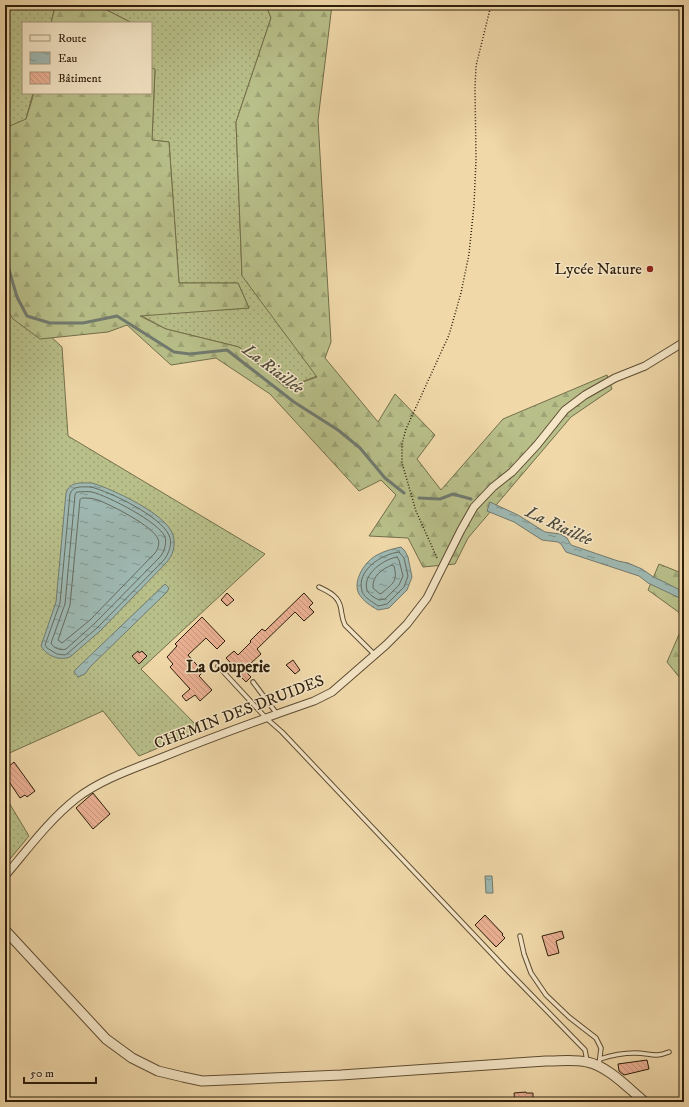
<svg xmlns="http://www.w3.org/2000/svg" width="689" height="1107" viewBox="0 0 689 1107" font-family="'IM FELL DW Pica',serif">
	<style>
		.grass { fill: url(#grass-dots); stroke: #726e4a }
		.forest { fill: url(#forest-firs); stroke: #726e4a }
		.water { fill: url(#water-ripples); stroke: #717a6f }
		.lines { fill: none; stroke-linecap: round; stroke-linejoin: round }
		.shore { stroke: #666b5e; stroke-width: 1 }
		.stream { stroke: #717a6f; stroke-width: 3 }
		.building { fill: url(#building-back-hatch); stroke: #2d1e0b }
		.service-casing { stroke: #5e4c32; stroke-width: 5.5 }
		.minor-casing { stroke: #5e4c32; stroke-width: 9 }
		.tertiary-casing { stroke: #5e4c32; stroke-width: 11 }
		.path { stroke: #2d1e0b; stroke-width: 1.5; stroke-dasharray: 1 2; stroke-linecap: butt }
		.service { stroke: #f5e6c7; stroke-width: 3.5 }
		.minor { stroke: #f5e6c7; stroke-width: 7 }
		.tertiary { stroke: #f5e6c7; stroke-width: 9 }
		.poi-dot { fill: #8f2418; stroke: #f5e6c7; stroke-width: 1.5 }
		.labels { text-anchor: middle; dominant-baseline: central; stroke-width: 3; stroke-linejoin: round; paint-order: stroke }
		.poi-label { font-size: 16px; fill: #2d1e0b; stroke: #f5e6c7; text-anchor: end }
		.street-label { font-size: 16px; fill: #2d1e0b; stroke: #f5e6c7 }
		.water-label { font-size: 17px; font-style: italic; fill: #4f4c3d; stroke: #f5e6c7 }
		.neighbourhood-label { font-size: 17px; font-weight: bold; fill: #2d1e0b; stroke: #f5e6c7 }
	</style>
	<defs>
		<pattern id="grass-dots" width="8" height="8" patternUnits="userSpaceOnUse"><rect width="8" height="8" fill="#b8bf89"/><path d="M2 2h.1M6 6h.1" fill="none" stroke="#9ea475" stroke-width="1.8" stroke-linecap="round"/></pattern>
		<pattern id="forest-firs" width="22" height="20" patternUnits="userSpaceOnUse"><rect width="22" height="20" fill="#b8bf89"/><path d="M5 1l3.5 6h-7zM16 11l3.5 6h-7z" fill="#9ea475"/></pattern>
		<pattern id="water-ripples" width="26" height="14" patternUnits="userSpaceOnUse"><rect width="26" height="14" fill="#9eb8b2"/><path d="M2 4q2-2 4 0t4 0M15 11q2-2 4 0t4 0" fill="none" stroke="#81958f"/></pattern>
		<pattern id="building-back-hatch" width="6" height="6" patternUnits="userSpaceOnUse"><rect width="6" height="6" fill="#eab093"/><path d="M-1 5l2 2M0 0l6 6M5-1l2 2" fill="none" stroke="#c9977d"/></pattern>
	</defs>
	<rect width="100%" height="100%" fill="#f0d8a9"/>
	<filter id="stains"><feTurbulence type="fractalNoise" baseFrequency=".005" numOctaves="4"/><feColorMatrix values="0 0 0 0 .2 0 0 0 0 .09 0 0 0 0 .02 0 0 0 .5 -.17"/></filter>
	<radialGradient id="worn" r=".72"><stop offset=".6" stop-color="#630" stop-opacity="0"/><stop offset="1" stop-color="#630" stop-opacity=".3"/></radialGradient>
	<path class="grass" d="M5 5 55 7 51 23H23V93H33L26 119 5 161Z
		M97 5H266L271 18 236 122 242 275 317 376 286 388 239 347 166 329 140 315 249 308 238 283H179L169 142 152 140 155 70 151 68V23H132Z
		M5 294 62 347 68 436 265 554 141 669 201 730 139 756 103 711 5 755Z
		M5 796 29 836 5 865Z"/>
	<path class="forest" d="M28 5H97L132 23H51L55 7Z
		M266 5H332L318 120 331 342 325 358 378 422 395 394 435 435 417 459 441 490 503 419 607 375 612 389 571 417 468 538 455 564 423 567 408 538 369 536 396 495 381 480 359 491 270 394 216 358 171 365 127 325 108 332 40 339 13 319 5 306V128L26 119 34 93H151V68L155 69 152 140 169 142 179 283H238L249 308 140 316 166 329 239 347 286 388 317 377 242 276 236 122 271 18Z
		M659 564 684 574V616L648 590Z
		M684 623V683L667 662Z"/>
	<path class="water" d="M92 483C112 489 167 514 173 535 176 545 173 556 166 563L100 631 70 657C59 661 47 656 41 646L56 602 66 493C70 481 81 483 92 483Z
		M490 502 518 515 545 532 560 534 567 538 571 545 618 561 628 563 642 569 652 576 684 592V600L648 583 639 576 566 552 561 544 558 542 542 540 514 522 487 511Z
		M401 547 405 551 408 557 412 577 407 590 389 608 378 610C371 606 364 602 359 594 352 581 365 561 377 555 384 551 392 549 401 547Z
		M165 584 169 588 167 592 90 667 85 674 78 677 74 672 75 670Z
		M485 876H492L493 893H486Z"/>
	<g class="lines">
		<path class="shore" d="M91 487C111 492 160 516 169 535 173 543 169 554 163 561L97 628 68 653 65 655 57 654 47 648 45 645 60 603 70 494C73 485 83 487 91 487Z
			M77 492C82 492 87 491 92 492 108 496 159 522 165 537 167 544 164 552 160 557L94 624 66 649C61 651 53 648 51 643L65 604 75 495Z
			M82 498C88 498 92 498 98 500 111 505 153 526 158 539 160 543 158 549 155 553L90 620 62 643 58 640 70 605 80 500Z
			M399 552 404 558 408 576 404 587 387 604 378 606C373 602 364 598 362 591 356 570 382 554 399 552Z
			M397 557 399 560 403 576 399 585 385 599 379 600C375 598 369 595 367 590 362 574 384 559 397 557Z
			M392 565 394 566C398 582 393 583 382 593L380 594 373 588C372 576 382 569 392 565Z"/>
		<path class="stream" d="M5 256 17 297 27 316 50 323H83L117 316 174 352 190 354 227 350 294 402 338 430 360 448 385 478 404 493
			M419 498 440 499 453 494 471 499"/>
	</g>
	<path class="building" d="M227 593 234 600 227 606 221 600Z
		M304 593 313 603 309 607 314 612 304 621 295 612 257 649 261 654 240 673 226 658 234 651 238 655 251 642 250 641 262 629 265 631Z
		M202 617 225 641 217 649 206 638 188 655 203 672 199 676 212 690 200 701 195 695 186 701 182 696 190 689 170 667 173 664 167 657 177 646 175 644Z
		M138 651 139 653 142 651 147 656 139 664 132 656Z
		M293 660 300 670 295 674 286 665Z
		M244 670 251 677 246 682 239 675Z
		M14 762 35 791 27 797 25 795 20 798 6 777 10 775 6 769Z
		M93 793 110 814 93 829 76 808Z
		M485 915 503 934 502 935 505 938 496 947 475 925Z
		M562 931 564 938 556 941 559 953 548 956 542 936Z
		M647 1060 649 1069 624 1075 619 1071 618 1064Z
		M526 1092V1093H533V1102H515L514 1093Z"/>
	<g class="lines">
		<defs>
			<path id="service" d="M319 587C329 592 339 596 341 609 342 615 342 619 345 625L375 655
				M218 666 266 718 282 732 509 972 585 1050 587 1061
				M253 682 277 714
				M520 936 524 954 531 973 546 995 569 1017 596 1038 601 1048 599 1065
				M600 1059C612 1055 623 1053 635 1053 650 1053 654 1058 669 1052"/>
			<path id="minor" d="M5 876C28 849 49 820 77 798 101 780 130 770 158 759 210 738 262 719 314 701L332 692 386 645 407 624 427 598 461 530 474 507 493 487 512 472 537 445 565 410 585 395 615 378 645 366 684 342"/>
			<path id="tertiary" d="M5 930 106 1039 132 1058 158 1071 183 1077 202 1081 341 1075 546 1061C560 1061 574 1059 587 1062 608 1066 629 1089 645 1102"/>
		</defs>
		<use href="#service" class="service-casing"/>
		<use href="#minor" class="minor-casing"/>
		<use href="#tertiary" class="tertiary-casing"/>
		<path class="path" d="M437 558 416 511 402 463V444L406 429 449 335 461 293 469 254 474 205 476 160 475 88 476 66 491 5"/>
		<use href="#service" class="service"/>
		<use href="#minor" class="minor"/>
		<use href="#tertiary" class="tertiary"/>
	</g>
	<circle class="poi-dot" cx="650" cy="269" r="4"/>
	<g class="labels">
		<g class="poi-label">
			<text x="642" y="269">Lycée Nature</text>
		</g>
		<g class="street-label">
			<text transform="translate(239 712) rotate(-21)">CHEMIN DES DRUIDES</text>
		</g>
		<g class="water-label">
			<text transform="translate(273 369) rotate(37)">La Riaillée</text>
			<text transform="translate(559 526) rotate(25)">La Riaillée</text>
		</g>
		<g class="neighbourhood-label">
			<text x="228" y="667">La Couperie</text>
		</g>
	</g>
	<rect width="689" height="1107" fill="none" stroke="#f0d8a9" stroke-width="20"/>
	<rect x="6" y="6" width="677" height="1095" fill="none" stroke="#2d1e0b" stroke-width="2"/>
	<rect x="10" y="10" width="669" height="1087" fill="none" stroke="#2d1e0b"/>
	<rect x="22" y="22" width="130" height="72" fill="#f5e6c7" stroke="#a5967c"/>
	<rect x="30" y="35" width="20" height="6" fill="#f5e6c7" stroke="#a5967c"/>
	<text x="58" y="42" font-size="12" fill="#2d1e0b">Route</text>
	<rect x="30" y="52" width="20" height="12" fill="url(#water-ripples)" stroke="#a5967c"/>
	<text x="58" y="62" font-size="12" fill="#2d1e0b">Eau</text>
	<rect x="30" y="72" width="20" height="12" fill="url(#building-back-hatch)" stroke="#a5967c"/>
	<text x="58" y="82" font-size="12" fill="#2d1e0b">Bâtiment</text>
	<path d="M24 1077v6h72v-6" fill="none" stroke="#2d1e0b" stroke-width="2"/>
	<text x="30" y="1077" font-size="12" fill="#2d1e0b" stroke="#f5e6c7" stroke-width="3" paint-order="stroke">50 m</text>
	<rect width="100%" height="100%" filter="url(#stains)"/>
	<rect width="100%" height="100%" fill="url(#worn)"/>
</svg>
